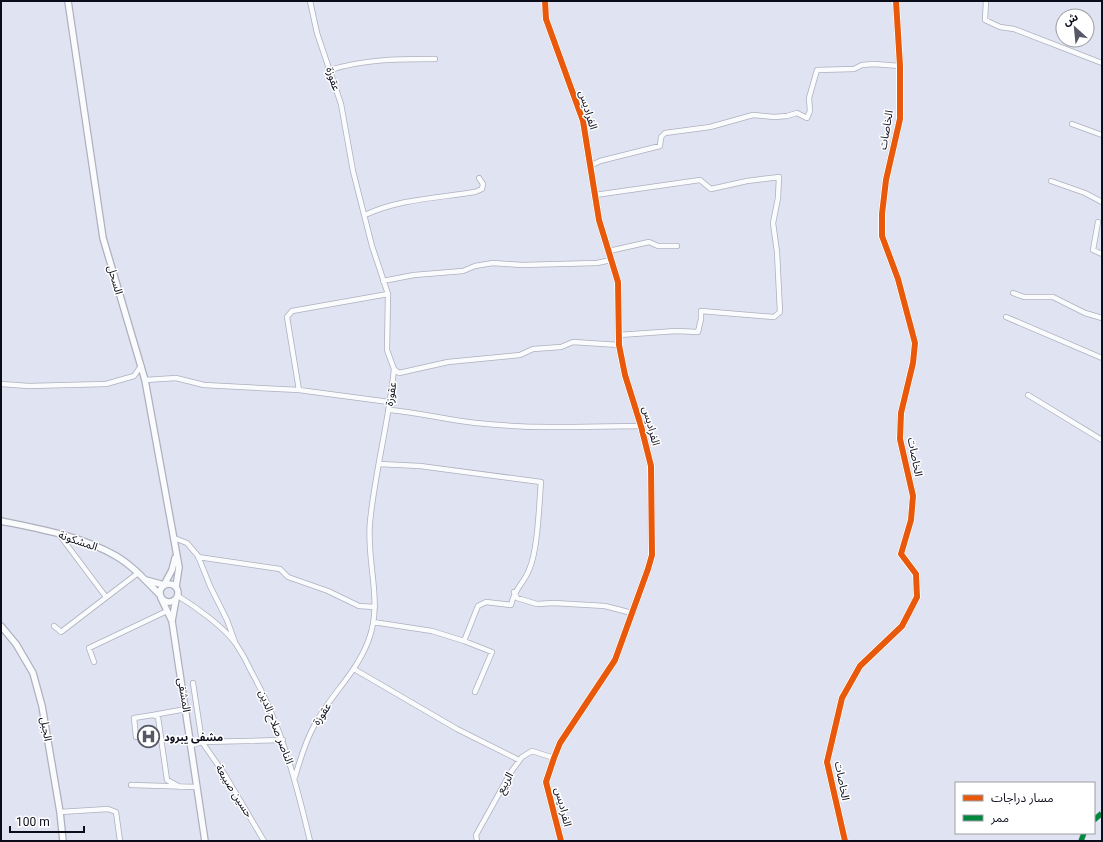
<svg xmlns="http://www.w3.org/2000/svg" width="1103" height="842" viewBox="0 0 1103 842" font-family="Roboto,'Noto Sans Arabic',sans-serif">
	<style>
		.lines { fill: none; stroke-linecap: round; stroke-linejoin: round }
		.minor-casing { stroke: #aeb0be; stroke-width: 6 }
		.tertiary-casing { stroke: #aeb0be; stroke-width: 8 }
		.minor { stroke: #fafbfd; stroke-width: 4.5 }
		.tertiary { stroke: #fafbfd; stroke-width: 5.5 }
		.quiet { stroke: #00873e; stroke-width: 5; stroke-dasharray: 10 5; stroke-linecap: butt }
		.cycleway-casing { stroke: #fff; stroke-width: 8 }
		.cycleway { stroke: #e8590c; stroke-width: 6 }
		.labels { text-anchor: middle; dominant-baseline: central; stroke-width: 3; stroke-linejoin: round; paint-order: stroke }
		.street-label { font-size: 11px; fill: #0b0d1b; stroke: #fff }
		.poi-label { font-size: 11px; font-weight: bold; fill: #0b0d1b; stroke: #fff; text-anchor: start }
	</style>
	<rect width="100%" height="100%" fill="#e0e3f1"/>
	<g class="lines">
		<defs>
			<path id="minor" d="M986 1 985 20 1000 27 1014 29 1102 63
				M330 70C365 59 399 59 435 59
				M1072 124 1102 135
				M590 166 600 161 660 146 661 137 665 133 710 127 753 115 774 117 787 116 797 113 807 118 810 111 809 98 817 70 854 69 862 65 874 64 900 66
				M1051 181 1085 193 1102 202
				M595 195 700 180 711 189 747 181 779 177 778 198 773 223 777 252 780 312 774 317 701 311V319L698 332 676 331 619 335
				M365 215C399 199 438 198 475 192L482 189 483 184 479 178
				M1098 222 1093 250 1102 254
				M609 251 649 242 658 246H677
				M383 281 414 275 463 271 475 266 493 263 522 265 597 263 611 260
				M1013 293 1024 297H1053L1085 313 1102 318
				M388 294 292 311 287 317 299 390 389 402
				M1006 317 1102 358
				M394 369 399 373 448 362 520 355 533 349 561 347 573 342 619 345
				M145 380 176 378 204 385 299 390
				M1 384 29 386 106 384 134 376 141 366
				M1028 395 1102 440
				M388 410C418 412 446 420 476 423 531 429 586 427 641 426
				M58 533 106 597
				M174 538 187 543 198 556 210 586 227 620 235 642
				M198 557 280 569 288 577 328 591 359 606 375 607
				M514 592 517 598 537 604 554 603 605 606 632 613
				M178 596C196 607 224 627 236 644 242 653 247 662 251 671 281 724 296 782 310 841
				M373 622 432 631 464 641 478 606 486 602 511 605C515 587 523 585 529 570 538 550 539 505 541 482L420 466 379 464
				M54 626 61 632 138 573
				M464 641 492 652 475 692
				M94 662 89 648 167 611
				M354 669 457 729 519 760
				M193 683 202 742 225 775 264 841
				M153 715 186 709
				M136 737 134 718 153 715 158 717 167 780 180 787
				M192 745 202 742 283 740
				M295 777C300 760 305 742 314 726 330 695 357 673 369 639 383 600 366 562 370 522 375 471 389 421 394 369L387 350 388 294 372 246 353 171 341 104 317 33 310 1
				M131 785 197 787
				M60 812 108 809 116 812 120 841
				M1094 820 1102 813
				M477 841 476 835 511 772 522 757 532 751 554 758
				M1081 841 1084 833"/>
			<path id="tertiary" d="M68 1 103 238 145 380 179 567 176 587
				M545 1 546 19 583 121 599 220 618 282 619 345 625 375 641 426 651 466 652 555 648 569 615 660 560 743 554 758 546 782 561 841
				M1 521C40 529 81 536 116 556 133 566 146 581 160 595
				M146 580 164 585 172 570 175 558
				M160 593a9 9 0 1 1 18 0a9 9 0 1 1-18 0Z
				M161 598 172 621 205 841
				M172 621 176 599
				M1 626 16 644 33 673 42 706 60 812 63 841
				M845 841 827 762 842 698 860 666 902 626 917 597 916 574 901 554 911 520 913 496 900 439 901 413 913 363 915 343 898 279 882 236V214L886 180 900 119V66L896 1"/>
		</defs>
		<use href="#minor" class="minor-casing"/>
		<use href="#tertiary" class="tertiary-casing"/>
		<use href="#minor" class="minor"/>
		<use href="#tertiary" class="tertiary"/>
		<path class="quiet" d="M1094 820 1102 813
			M1081 841 1084 833"/>
		<defs>
			<path id="cycleway" d="M545 1 546 19 583 121 599 220 618 282 619 345 625 375 641 426 651 466 652 555 648 569 615 660 560 743 554 758 546 782 561 841
				M845 841 827 762 842 698 860 666 902 626 917 597 916 574 901 554 911 520 913 496 900 439 901 413 913 363 915 343 898 279 882 236V214L886 180 900 119V66L896 1"/>
		</defs>
		<use href="#cycleway" class="cycleway-casing"/>
		<use href="#cycleway" class="cycleway"/>
	</g>
	<defs>
		<symbol id="hospital-ring" viewBox="-11 -11 22 22"><circle r="9.5" fill="#fff" stroke="#565866" stroke-width="1.5"/><path d="M-5-5h3v3.5h4V-5h3V5h-3V1.5h-4V5h-3Z" fill="#565866"/></symbol>
	</defs>
	<g fill-rule="evenodd">
		<use href="#hospital-ring" x="136" y="724" width="25" height="25"/>
	</g>
	<g class="labels">
		<g class="street-label">
			<text transform="translate(333 79) rotate(72)">عقوزة</text>
			<text transform="translate(588 110) rotate(74)">الفراديس</text>
			<text transform="translate(886 130) rotate(-80)">الخاصات</text>
			<text transform="translate(115 280) rotate(74)">السحل</text>
			<text transform="translate(391 394) rotate(-81)">عقوزة</text>
			<text transform="translate(651 426) rotate(75)">الفراديس</text>
			<text transform="translate(915 457) rotate(79)">الخاصات</text>
			<text transform="translate(78 541) rotate(19)">المشكونة</text>
			<text transform="translate(184 695) rotate(81)">المشفى</text>
			<text transform="translate(322 714) rotate(-57)">عقوزة</text>
			<text transform="translate(276 727) rotate(69)">الناصر صلاح الدين</text>
			<text transform="translate(46 729) rotate(80)">الجبل</text>
			<text transform="translate(842 781) rotate(79)">الخاصات</text>
			<text transform="translate(505 783) rotate(-60)">الربيع</text>
			<text transform="translate(234 791) rotate(58)">حسين صيبعة</text>
			<text transform="translate(563 807) rotate(76)">الفراديس</text>
		</g>
		<g class="poi-label">
			<text x="164" y="737">مشفى يبرود</text>
		</g>
	</g>
	<rect width="1103" height="842" fill="none" stroke="#0b0d1b" stroke-width="4"/>
	<rect x="955" y="782" width="140" height="52" fill="#ffffff" stroke="#9d9ea4"/>
	<rect x="963" y="795" width="20" height="6" fill="#e8590c" stroke="#9d9ea4"/>
	<text x="991" y="802" font-size="12" fill="#0b0d1b">مسار دراجات</text>
	<rect x="963" y="815" width="20" height="6" fill="#00873e" stroke="#9d9ea4"/>
	<text x="991" y="822" font-size="12" fill="#0b0d1b">ممر</text>
	<g transform="translate(1075 28) rotate(333)"><circle r="19" fill="#ffffff" stroke="#9d9ea4"/>
	<path d="M0-3L7 15L0 10L-7 15Z" fill="#565866"/>
	<text y="-6" font-size="11" font-weight="bold" text-anchor="middle" fill="#0b0d1b">ش</text>
	</g>
	<path d="M10 826v6h74v-6" fill="none" stroke="#0b0d1b" stroke-width="2"/>
	<text x="16" y="826" font-size="12" fill="#0b0d1b" stroke="#ffffff" stroke-width="3" paint-order="stroke">100 m</text>
</svg>
